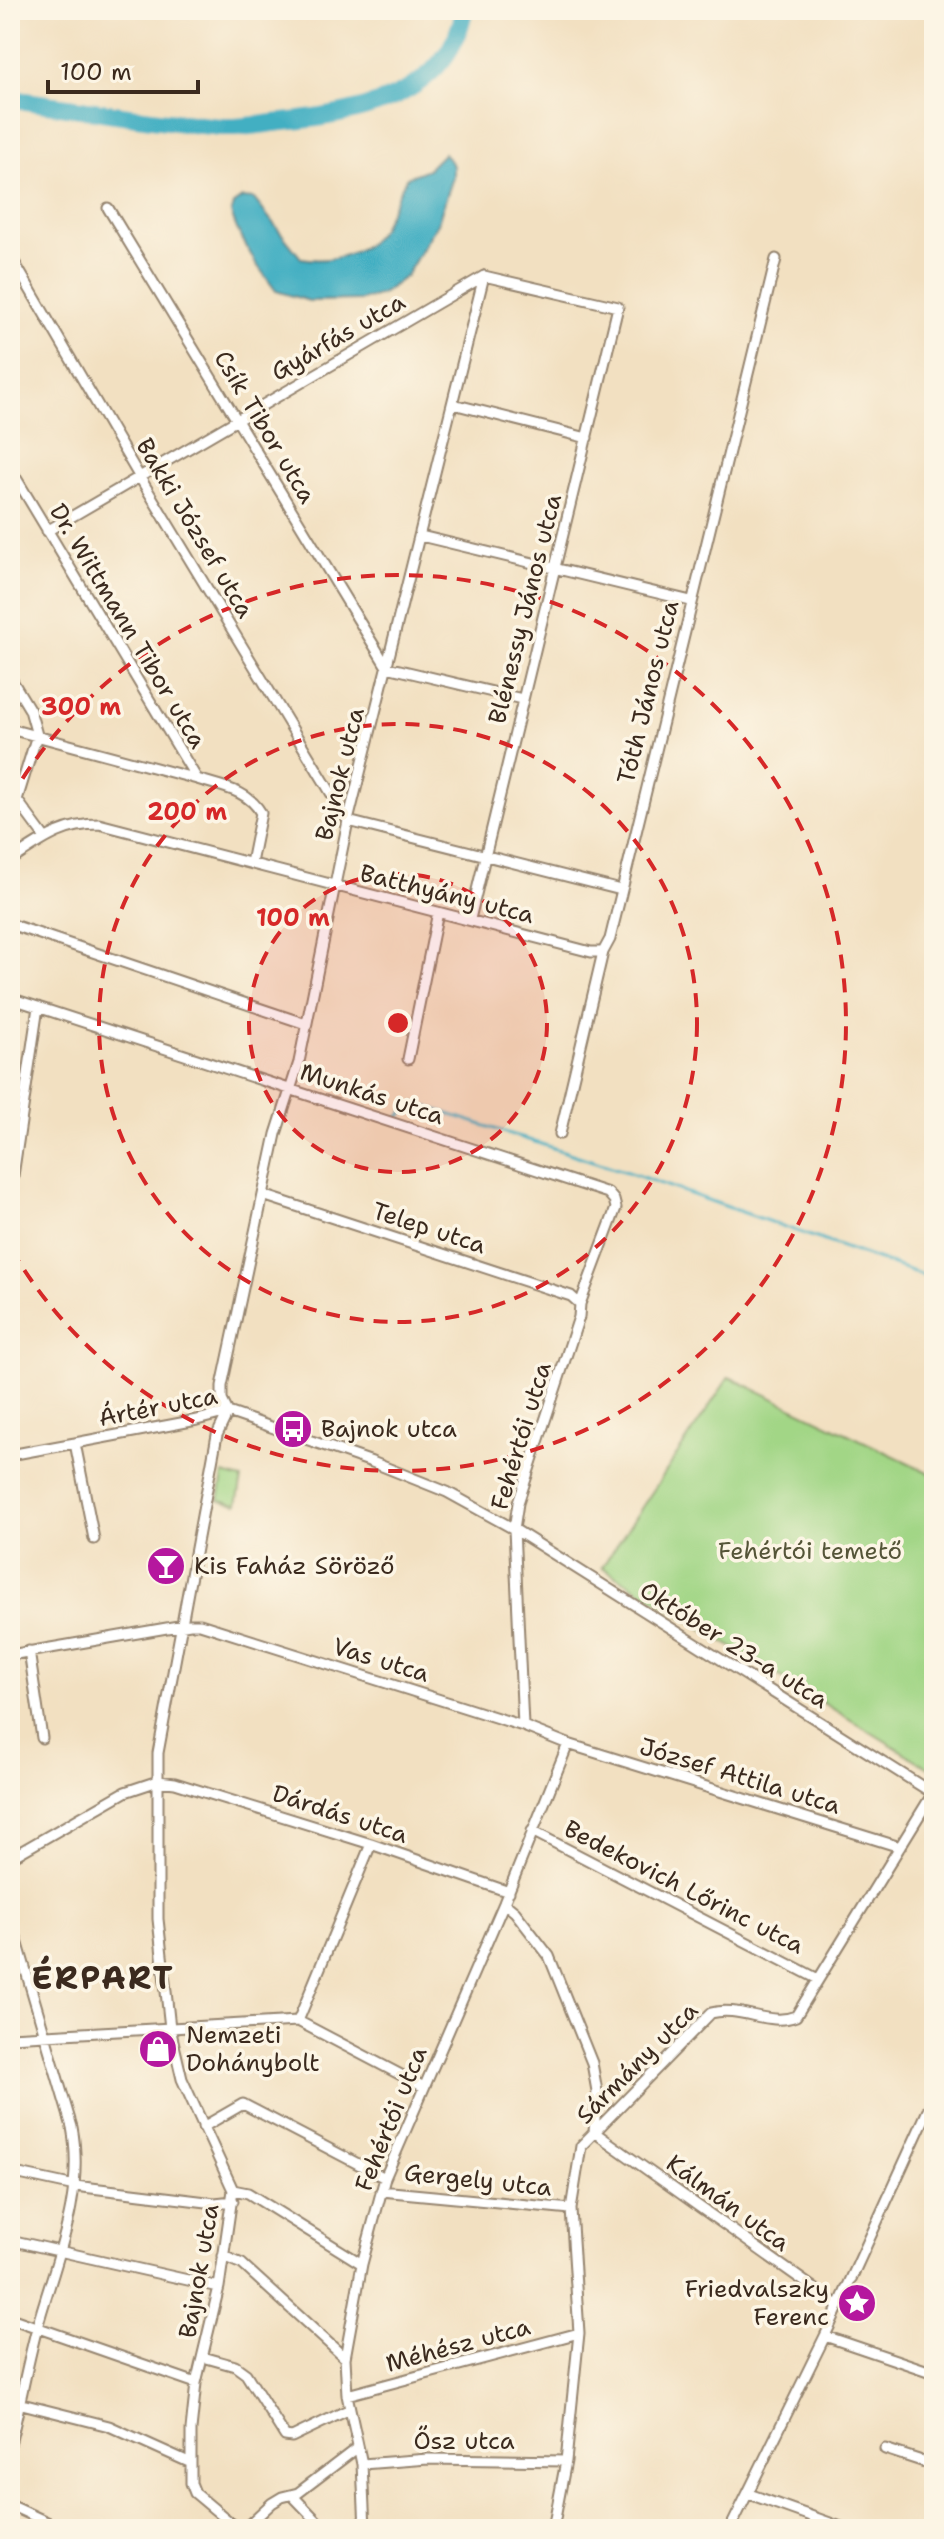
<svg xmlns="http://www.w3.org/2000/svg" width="944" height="2539" viewBox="0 0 944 2539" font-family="'Shantell Sans',sans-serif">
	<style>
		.green { fill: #a2d686; stroke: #6e8052; stroke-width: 2 }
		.water { fill: #43afc2; stroke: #3f6c70; stroke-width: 2 }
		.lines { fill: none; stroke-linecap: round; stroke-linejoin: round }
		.stream { stroke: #43afc2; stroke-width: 3 }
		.river { stroke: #43afc2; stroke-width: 18 }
		.minor-casing { stroke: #968570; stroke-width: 13 }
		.minor { stroke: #fff; stroke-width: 9 }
		.ring { fill: none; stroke: #d62828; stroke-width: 4; stroke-dasharray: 14 10 }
		.labels { text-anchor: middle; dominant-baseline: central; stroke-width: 7; stroke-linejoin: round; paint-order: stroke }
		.street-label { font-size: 24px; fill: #3b2a1e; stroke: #fcf5e5 }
		.poi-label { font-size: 24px; fill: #3b2a1e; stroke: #fcf5e5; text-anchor: start }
		.park-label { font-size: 24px; fill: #555538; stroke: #fcf5e5 }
		.district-label { font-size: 32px; font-weight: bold; letter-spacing: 2px; fill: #3b2a1e; stroke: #fcf5e5 }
		.centre { fill: #d62828; stroke: #fcf5e5; stroke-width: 4 }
		.ring-label { font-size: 24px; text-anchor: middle; font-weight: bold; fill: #d62828; stroke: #fcf5e5; stroke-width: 7; stroke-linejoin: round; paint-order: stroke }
	</style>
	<rect width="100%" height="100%" fill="#fcf5e5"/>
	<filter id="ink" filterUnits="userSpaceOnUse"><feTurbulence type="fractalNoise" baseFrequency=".0125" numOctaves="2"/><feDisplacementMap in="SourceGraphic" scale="16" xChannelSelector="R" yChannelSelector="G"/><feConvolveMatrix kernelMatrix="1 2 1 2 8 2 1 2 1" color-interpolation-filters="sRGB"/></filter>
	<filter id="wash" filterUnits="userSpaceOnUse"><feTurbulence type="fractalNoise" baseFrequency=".006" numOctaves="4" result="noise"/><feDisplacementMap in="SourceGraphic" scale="32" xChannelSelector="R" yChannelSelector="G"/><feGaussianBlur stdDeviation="1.8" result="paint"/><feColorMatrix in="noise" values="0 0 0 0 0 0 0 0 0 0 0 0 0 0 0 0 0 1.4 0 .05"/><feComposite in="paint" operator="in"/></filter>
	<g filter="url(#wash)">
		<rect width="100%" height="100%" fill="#f2e0c1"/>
		<path class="green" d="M729 1377 934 1475V1771L602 1567Z
			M223 1474 242 1479 237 1504 219 1500Z"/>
		<path class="water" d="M444 153 453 166V177L438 222 406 276 382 294 361 300 309 301 276 291 255 262 237 229 231 213 235 203 242 198 254 199 301 258C329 263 365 255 381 229 391 213 397 194 407 177L428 169Z"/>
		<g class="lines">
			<path class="stream" d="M396 1120 409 1106 415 1103 633 1174 934 1279"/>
			<path class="river" d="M10 99C80 108 151 121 222 127 242 128 263 124 283 122 357 115 449 97 464 10"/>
		</g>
	</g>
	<g filter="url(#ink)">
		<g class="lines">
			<defs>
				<path id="minor" d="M108 208 387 667 522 699
					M10 255 139 476 348 821 621 890
					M453 404 587 438
					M10 468 197 779C222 787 248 790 261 813L251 863
					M47 531 484 276
					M421 536 691 601
					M10 677 30 710 37 735 17 800 45 838
					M10 729 197 779
					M10 861C41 841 61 824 99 824L591 952H603
					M470 919 618 307 484 276
					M10 924 306 1024
					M10 998 608 1193 614 1200 616 1208 580 1304 579 1317 518 1503 514 1529 523 1726
					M408 1059 438 912
					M560 1134 603 952 610 939 776 259
					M263 1195 571 1296 580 1304
					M10 1196 38 1007
					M228 1412 222 1400V1386L276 1134 299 1062 348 821 484 276
					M228 1412 217 1435 158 1753V1919L170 2028 182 2079 233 2190 219 2287 196 2383 191 2430V2483L195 2493 238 2529
					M10 1455 75 1443
					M94 1539 75 1443 197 1420 228 1412 372 1462 447 1492 514 1529 934 1794
					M29 1651 42 1738
					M10 1655 190 1624H200L523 1726 568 1744 900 1847
					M532 1831 818 1979
					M10 1858 125 1792 158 1781 175 1783 371 1844 509 1892
					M504 1903 515 1912 549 1956 592 2063 597 2091 594 2132 839 2306
					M10 1917 72 2127C85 2195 56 2260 38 2324 27 2364 20 2405 10 2444
					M298 2021 371 1844
					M10 2037 298 2021 424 2087
					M203 2127 243 2104 385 2178
					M10 2172 75 2186 215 2203 233 2201
					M233 2190 248 2193 362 2264
					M381 2191 571 2209
					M10 2240 219 2287
					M223 2256 242 2264 345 2358
					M10 2318 196 2383
					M825 2336 934 2373
					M203 2357 235 2366 246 2374 285 2436 292 2437 350 2409
					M347 2395 579 2333
					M10 2401 109 2426 191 2463
					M885 2449 934 2465
					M362 2464 428 2459 566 2461
					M749 2494 847 2529
					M292 2495 316 2520
					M10 2505 62 2529
					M244 2529 272 2503 282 2497 298 2493 357 2448
					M365 2529 362 2464 347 2395 345 2358 362 2264 385 2178 504 1903 568 1744
					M553 2529 566 2461 579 2333 571 2209 581 2146 711 2013C740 2005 769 2027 796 2016L933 1793
					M730 2529 825 2336 934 2097"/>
			</defs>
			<use href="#minor" class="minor-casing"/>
			<use href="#minor" class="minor"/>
		</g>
	</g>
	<circle cx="398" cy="1023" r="149" fill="#d62828" fill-opacity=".12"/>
	<g class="ring">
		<circle cx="398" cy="1023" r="149"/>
		<circle cx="398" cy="1023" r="299"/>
		<path d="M10 799A448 448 0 1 1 10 1247"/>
	</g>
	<defs>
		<symbol id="bus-disc" viewBox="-11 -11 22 22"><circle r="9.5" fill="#b5179e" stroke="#fcf5e5"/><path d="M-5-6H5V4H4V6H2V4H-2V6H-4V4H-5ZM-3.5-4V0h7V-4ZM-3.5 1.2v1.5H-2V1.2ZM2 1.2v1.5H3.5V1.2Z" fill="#fff"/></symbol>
		<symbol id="bar-disc" viewBox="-11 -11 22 22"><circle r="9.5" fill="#b5179e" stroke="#fcf5e5"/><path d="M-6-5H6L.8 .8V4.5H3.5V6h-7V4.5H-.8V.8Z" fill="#fff"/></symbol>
		<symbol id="shop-disc" viewBox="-11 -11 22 22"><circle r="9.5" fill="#b5179e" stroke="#fcf5e5"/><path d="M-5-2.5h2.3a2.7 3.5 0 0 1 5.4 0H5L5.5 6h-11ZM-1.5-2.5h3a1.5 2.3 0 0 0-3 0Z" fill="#fff"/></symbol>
		<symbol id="sight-disc" viewBox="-11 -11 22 22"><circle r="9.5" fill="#b5179e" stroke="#fcf5e5"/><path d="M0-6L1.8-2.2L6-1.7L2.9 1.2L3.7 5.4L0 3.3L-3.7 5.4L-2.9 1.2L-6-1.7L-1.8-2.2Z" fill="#fff"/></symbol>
	</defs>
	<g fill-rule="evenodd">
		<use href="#bus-disc" x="271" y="1407" width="44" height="44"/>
		<use href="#bar-disc" x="144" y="1544" width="44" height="44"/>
		<use href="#shop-disc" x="136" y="2027" width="44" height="44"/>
		<use href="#sight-disc" x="835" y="2281" width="44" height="44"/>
	</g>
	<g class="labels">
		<g class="street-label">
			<text transform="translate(338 337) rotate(-30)">Gyárfás utca</text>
			<text transform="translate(265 427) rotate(59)">Csík Tibor utca</text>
			<text transform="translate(195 528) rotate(59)">Bakki József utca</text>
			<text transform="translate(525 609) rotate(-76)">Blénessy János utca</text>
			<text transform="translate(128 626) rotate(59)">Dr. Wittmann Tibor utca</text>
			<text transform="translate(648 692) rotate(-76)">Tóth János utca</text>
			<text transform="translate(340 774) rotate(-76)">Bajnok utca</text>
			<text transform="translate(447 894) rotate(14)">Batthyány utca</text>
			<text transform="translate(372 1094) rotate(18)">Munkás utca</text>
			<text transform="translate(429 1228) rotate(18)">Telep utca</text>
			<text transform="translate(158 1407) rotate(-11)">Ártér utca</text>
			<text transform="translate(521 1436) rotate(-73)">Fehértói utca</text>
			<text transform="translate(734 1645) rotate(32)">Október 23-a utca</text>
			<text transform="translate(381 1660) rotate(17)">Vas utca</text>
			<text transform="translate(740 1776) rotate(17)">József Attila utca</text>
			<text transform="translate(340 1814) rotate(18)">Dárdás utca</text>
			<text transform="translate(684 1887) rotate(27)">Bedekovich Lőrinc utca</text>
			<text transform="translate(637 2063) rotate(-45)">Sármány utca</text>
			<text transform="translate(391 2119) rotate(-68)">Fehértói utca</text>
			<text transform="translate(478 2180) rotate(6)">Gergely utca</text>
			<text transform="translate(728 2203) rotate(36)">Kálmán utca</text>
			<text transform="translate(199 2271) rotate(-80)">Bajnok utca</text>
			<text transform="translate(458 2345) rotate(-15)">Méhész utca</text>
			<text x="464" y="2441">Ősz utca</text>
		</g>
		<g class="poi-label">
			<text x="321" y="1429">Bajnok utca</text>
			<text x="194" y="1566">Kis Faház Söröző</text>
			<text x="186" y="2035">Nemzeti<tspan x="186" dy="28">Dohánybolt</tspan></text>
			<text x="829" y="2289" text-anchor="end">Friedvalszky<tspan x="829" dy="28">Ferenc</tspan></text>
		</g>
		<g class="park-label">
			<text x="810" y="1551">Fehértói temető</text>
		</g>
		<g class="district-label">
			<text x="103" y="1977">ÉRPART</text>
		</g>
	</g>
	<circle cx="398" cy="1023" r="12" class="centre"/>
	<g class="ring-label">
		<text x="81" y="715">300 m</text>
		<text x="187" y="820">200 m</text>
		<text x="293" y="926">100 m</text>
	</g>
	<rect width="944" height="2539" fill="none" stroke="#fcf5e5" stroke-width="40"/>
	<path d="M48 80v12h150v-12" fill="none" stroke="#3b2a1e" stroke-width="4"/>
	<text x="60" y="80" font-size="24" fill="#3b2a1e" stroke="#fcf5e5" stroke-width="6" paint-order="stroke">100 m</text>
</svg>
